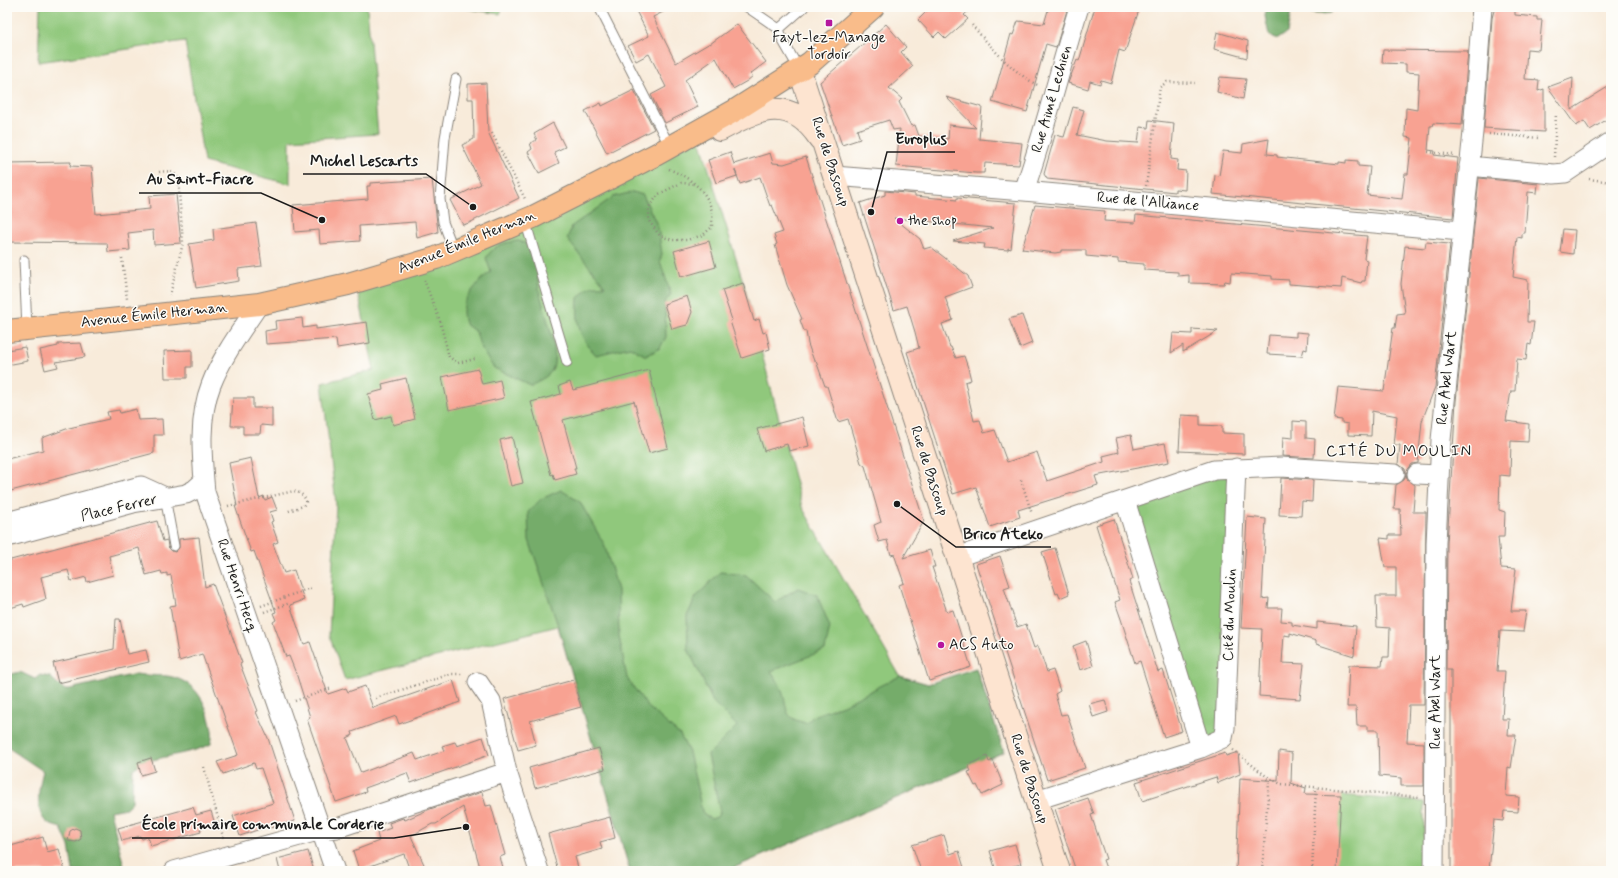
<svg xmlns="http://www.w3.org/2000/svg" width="1618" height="878" viewBox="0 0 1618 878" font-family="Mynerve,sans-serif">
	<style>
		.green { fill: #90c87b; stroke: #56724c }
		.forest { fill: #74ac6b; stroke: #486444 }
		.building { fill: #f8a292 }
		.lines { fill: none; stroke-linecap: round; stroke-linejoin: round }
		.service-casing { stroke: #8a847b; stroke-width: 11 }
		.minor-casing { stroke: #8a847b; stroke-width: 21 }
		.secondary-casing { stroke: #8a847b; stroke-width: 24 }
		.primary-casing { stroke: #8a847b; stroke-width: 24 }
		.path { stroke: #8a847b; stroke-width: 2.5; stroke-dasharray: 1 3; stroke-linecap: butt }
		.service { stroke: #fff; stroke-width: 9 }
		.minor { stroke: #fff; stroke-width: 19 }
		.secondary { stroke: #fde4d0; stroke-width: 22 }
		.primary { stroke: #f9bc8a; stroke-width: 22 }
		.poi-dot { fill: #b5179e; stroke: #fdfcf7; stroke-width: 1.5 }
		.labels { text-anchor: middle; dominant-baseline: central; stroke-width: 3; stroke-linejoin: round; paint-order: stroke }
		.poi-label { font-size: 15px; fill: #1c1c1c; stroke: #fdfcf7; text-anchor: start }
		.street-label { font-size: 15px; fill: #1c1c1c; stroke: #fdfcf7 }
		.neighbourhood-label { font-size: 16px; letter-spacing: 1px; fill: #1c1c1c; stroke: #fdfcf7 }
		.leader { fill: none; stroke: #1c1c1c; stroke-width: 1.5 }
		.callout-dot { fill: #1c1c1c; stroke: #fdfcf7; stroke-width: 1.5 }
		.callout-label { font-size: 16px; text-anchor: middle; font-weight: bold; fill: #1c1c1c; stroke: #fdfcf7; stroke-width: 3; stroke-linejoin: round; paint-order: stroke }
	</style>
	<rect width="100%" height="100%" fill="#fdfcf7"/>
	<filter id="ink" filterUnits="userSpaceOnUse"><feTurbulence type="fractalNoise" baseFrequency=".025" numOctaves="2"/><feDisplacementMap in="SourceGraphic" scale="8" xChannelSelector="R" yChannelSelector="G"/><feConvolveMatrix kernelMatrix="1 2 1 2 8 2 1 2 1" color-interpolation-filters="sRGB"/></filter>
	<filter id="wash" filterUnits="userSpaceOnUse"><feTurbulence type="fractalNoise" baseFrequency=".012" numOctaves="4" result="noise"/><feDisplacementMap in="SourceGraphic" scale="16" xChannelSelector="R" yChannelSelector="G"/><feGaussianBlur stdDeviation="0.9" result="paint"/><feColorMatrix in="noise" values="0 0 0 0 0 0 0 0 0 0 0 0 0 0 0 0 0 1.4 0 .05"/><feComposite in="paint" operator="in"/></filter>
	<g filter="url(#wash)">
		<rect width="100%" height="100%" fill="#f8ebda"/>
		<path class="green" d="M40 7H367L378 134 290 140V184L204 162 185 41 38 62Z
			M457 7H503L500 14Z
			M700 140 744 285 802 507 900 676 928 684 976 668 1004 752 726 871H630L558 626 345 680 329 635 336 504 322 383 374 370 356 282Z
			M1236 469 1225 728 1201 748 1125 500Z
			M1339 795 1424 802V871H1336Z"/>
		<path class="forest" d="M1267 7H1292L1287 33 1278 39 1269 35 1265 16Z
			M1293 7H1333L1331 13C1317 15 1305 14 1293 7Z
			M633 192 643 195 658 227 662 254 660 261 671 294 665 302 666 337 660 348 646 356 630 347 596 355C577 334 577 325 578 298 588 287 590 285 605 286L567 239 572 226 613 197Z
			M519 241C528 244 532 247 537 256 541 263 537 275 538 283 541 306 558 343 554 364 552 376 540 380 530 385L494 368 481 349 476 332 465 324C464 320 463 316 463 311 463 299 481 278 491 272L486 258C494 245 504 242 519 241Z
			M561 490 580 502 604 544 618 590 619 636 627 678 647 706 680 735 689 752 702 811 704 815 711 819 717 817 720 812 708 755 737 726 713 702 688 649 687 616 696 597 720 572 746 575 775 602 798 588 817 595 830 627 825 650 771 671C775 677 780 684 782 691 789 710 782 718 806 723L815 715 843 705 900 676 928 684 976 668 1004 752 726 871H630L558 626 529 540 528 512 541 499Z
			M20 672 35 679 40 675 50 677 65 690 136 674C147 676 157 675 167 676 189 679 202 694 208 714 211 725 214 732 211 744 191 755 146 757 133 769L132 802 126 808 110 811 125 870 124 871H73L69 846 61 828C58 827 53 826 49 824 33 814 39 786 43 771L7 747V678L12 674Z"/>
		<g id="blocks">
			<path class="building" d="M634 7H673L653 17 676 63 710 43V44L737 24 766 62 750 74 753 76 747 81 733 89 716 58 685 80 698 107 665 123 651 95 666 87 649 54 636 61 628 46 649 36Z
				M931 7H973L964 15 968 19 946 39 939 32 934 37 918 20Z
				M1049 7H1068L1056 47 1046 44 1027 112 992 102 1011 34 1013 35 1018 21 1044 24Z
				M1095 7H1131L1139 10 1125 52 1119 50 1111 83 1101 80 1100 84 1090 81 1088 89 1068 83 1077 60 1079 61Z
				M1495 7H1515V15L1537 17V20H1542L1539 50 1527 49 1525 79 1539 80 1538 91 1544 89V132L1484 128 1492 18Z
				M886 24 906 47 901 52 913 66 889 88 902 99 899 102 911 126 915 125 919 136 948 139 949 125 976 128 946 97 982 107 979 139 1022 143 1019 165 985 163 984 173H976L896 166 900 129 893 130 889 120 857 130 860 139 842 145 820 82Z
				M1217 32 1248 41 1247 58 1214 49Z
				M1383 50 1468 51 1462 125 1433 123 1432 126H1430L1428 150 1435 151 1434 155 1458 158 1453 218 1213 194 1215 175 1219 176 1223 151 1242 153 1243 144 1269 139 1267 154 1277 155V157L1339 164V162L1346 163V160L1358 161V166L1370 167 1367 195 1402 199 1405 174H1408L1412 138 1405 137 1406 108 1417 110 1419 73 1406 72V64L1382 63Z
				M1220 77 1246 79 1243 99 1217 92Z
				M1573 78 1571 110 1611 85V117L1590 130 1584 121 1576 126 1548 87Z
				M486 83 488 132 519 198 469 223 463 225 450 200 481 184 462 145 474 139 473 99H468V84Z
				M634 90 654 129 607 153 585 111 601 103 602 106Z
				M1073 107 1084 110 1077 135 1107 141 1138 143 1140 127 1148 128 1149 120 1174 123 1171 159 1178 160 1177 170 1186 171 1185 190 1175 189V192L1047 179 1044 174 1055 135 1064 137Z
				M553 123 565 147 554 152 559 163 539 173 528 152 532 149 530 143 537 140 534 134Z
				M730 152 734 164 770 153 773 163 784 164 806 157 924 521 903 558 930 550 935 567H932L947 612 953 610 971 667 929 681 899 585 904 583 894 554 891 555 887 540 879 542 874 525 881 522 865 466 861 463 848 419 838 422 827 386H825L816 361H814L808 344 806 331H804L800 320 802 319 787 285 775 245 777 244 774 235 783 232 772 205 770 206 760 177 740 184 735 170 737 176 716 183 708 160Z
				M71 162 70 166 92 167 96 214 150 209 149 196 176 194 181 243 154 245 153 230 128 233 130 250 108 252 107 243 7 242V163Z
				M1479 178 1538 184 1537 193 1528 192 1525 233H1522V238L1517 237 1513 277 1528 280 1527 322H1534L1531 345 1528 344 1526 360 1517 359 1515 391H1511L1506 421 1529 424 1528 442 1511 441 1510 476 1500 475 1499 510 1505 512 1504 537H1498L1501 568 1516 569 1511 611H1526L1523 632 1500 631 1497 671H1505L1502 719H1509L1508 735H1516L1511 768 1508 767 1506 796 1519 797 1518 812 1504 811 1503 821 1494 820 1489 871H1451V670H1446L1447 543 1456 401Z
				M432 179 438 232 417 238 415 222 359 226 360 241 320 244 319 230 295 232 293 205 368 199 367 186H370V183Z
				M885 191 915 194V196L957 200V198L1016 203 1011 249 1008 248V250L984 248 985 244 953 241 993 228 894 218 920 239 924 249 931 247 968 276 972 287 945 297 953 320 942 324 950 347H951L956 358 964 356 968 368 971 380 965 382 974 421 980 420 984 433 995 430 1007 462 1037 452 1047 481 1104 462 1103 456 1119 452 1116 438 1131 435 1134 449 1165 443 1169 462 1095 476 1098 485 1018 510 1020 517 990 527 976 487 953 494 907 352 919 348 915 332 907 306 894 310 860 203 885 195Z
				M1035 205 1105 211 1104 221 1135 223 1136 215 1367 236 1364 259 1367 260 1365 281H1362L1361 283 1342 278 1341 288 1289 284V280L1272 279V276L1231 273 1230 282 1225 281 1224 284 1189 283V275L1178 276V272L1144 270V264L1118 262V259L1086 256V250H1061V252L1055 253 1022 249Z
				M256 223 262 266 238 269 239 281 196 288 189 244 214 240 213 229Z
				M1563 229 1575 230 1573 254 1560 252Z
				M709 241 716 267 681 277 674 251Z
				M1426 242 1450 244 1435 387 1422 421 1418 463 1412 464 1406 473 1407 479 1415 485 1413 512H1426L1424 705H1409L1407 742 1424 743V786H1401V778L1379 776 1378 730H1367V726H1357L1356 707H1347L1349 665 1382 666 1383 657H1389L1390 628 1377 627 1376 596H1396V567H1385L1380 538 1389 539V535H1401L1400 509H1394L1396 485 1404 480 1406 474 1405 469 1398 464 1400 445H1394L1397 416 1372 411 1371 436 1348 435V424L1342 423V420L1334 419 1338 387 1384 391 1393 328H1395L1397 314 1405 313 1401 284 1405 246 1425 248Z
				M743 283 754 321 759 319 763 333 766 332 770 349 742 358 730 321 732 320 722 290Z
				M687 296 692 312 687 325 672 329 664 304Z
				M1022 315 1032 343 1020 348 1009 319Z
				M302 318 303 328 316 326V329L367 322 370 343 337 348 336 339 266 344 265 331 276 329 275 321Z
				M1192 329 1218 331 1183 352V345L1171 353 1173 333 1192 334Z
				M1296 332 1308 333 1307 350 1304 349 1302 356 1267 354 1269 335 1296 337Z
				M81 343 85 357 56 362 58 367 45 370 40 350 58 346V344Z
				M25 347 28 361 7 365V350Z
				M192 350V367H187V378H165L164 351Z
				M478 369 482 384 500 380 504 398 449 410 442 377Z
				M649 370 668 448 649 453 634 401 563 420 576 468H574L576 474 555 480 553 474 551 475 531 402 561 394 559 386 570 382 573 390Z
				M406 378 415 419 393 425 391 416 375 420 368 394 383 390 382 384Z
				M233 398H253V408H272V426L261 425 260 434H243V426H231Z
				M136 409 138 420 162 419 163 435H154V453L7 492V459L43 450 42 438 69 428 109 419 107 412 119 410 120 413Z
				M1181 415 1200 416V425L1222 426V433L1244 434V454L1179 451Z
				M802 417 809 446 789 451 787 444 764 451 757 429Z
				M1293 421 1306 422V438L1315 439 1314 458 1282 456 1283 437 1293 438Z
				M512 437 523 483 511 486 500 440Z
				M251 458 259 498 264 496 265 500 272 497 277 510 270 512 273 521 271 522 278 542 273 544 284 573 294 570 304 600 290 605 303 642 304 644 310 642 328 694 346 688 348 692 365 686 373 708 453 680 460 702 399 724 396 716 352 732 353 735 347 738 361 773 414 753 417 760 444 751 442 746 455 742 457 746 483 737 489 755 411 783 407 773 365 788 366 792 336 802 307 719 310 717 297 676 289 656 286 657 273 622 276 620 273 613 276 612 254 551 251 552 235 506H237L229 463Z
				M1281 478 1313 480 1312 502 1302 501 1301 516 1279 515Z
				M1247 517 1266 519 1262 599 1269 598 1268 608H1282L1281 621 1292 622V625L1317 629V622L1356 626 1354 656 1316 644V641L1290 633V636L1284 635 1282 663 1304 664 1300 699 1259 696 1262 629 1241 628Z
				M1114 519 1133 579 1129 581 1139 612 1158 672 1163 670 1182 731 1164 737 1140 661 1135 663 1121 619 1115 602 1120 600 1096 525Z
				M157 521 163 541 167 540 168 547 172 551 175 552 179 548V539L199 537 205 587 213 584 242 663 240 664 258 711 256 712 268 738 295 821 270 828 269 826 240 836 233 816 273 803 261 768 256 769 254 763 223 774 217 762 238 755 202 654 179 661 170 606 176 605 171 575 167 576V573L162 574 161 571 146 575 139 548 109 556 113 575 87 582 86 577 71 581 68 570 41 577 46 599 24 607 23 604 7 609V561Z
				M1055 548 1069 594 1060 598 1058 593 1056 594 1042 552Z
				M1000 556 1010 586 1004 588 1017 627 1026 624 1034 648 1038 646 1047 672 1053 670 1060 691 1055 694 1061 715 1067 714 1085 768 1047 780 976 564Z
				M116 619H120L127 654 146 650 149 662 58 683 53 663 114 649Z
				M1086 641 1093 666 1080 670 1073 646Z
				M573 680 581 707 530 721 536 745 518 750 504 699Z
				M1105 700 1108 712 1093 717 1089 704Z
				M599 748 605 769 535 788 529 768Z
				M1279 751 1292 753 1291 783 1306 788 1305 794 1341 795 1337 871H1236L1240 778 1278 781Z
				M1238 752 1240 774 1218 783 1216 777 1142 801 1136 782 1225 753 1226 756Z
				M987 756 989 762 993 760 1003 785 982 795 977 785 975 786 968 772 971 771 968 765Z
				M151 758 155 771 141 775 138 762Z
				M482 792 486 806 491 805 505 855 500 857 504 871H481L463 807 436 824H432L411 836 427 871H410L404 854 359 870 353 851 379 841 377 833 391 828 389 823 403 818 405 820 430 809Z
				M1088 798 1094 814 1091 815 1106 859 1103 860 1107 871H1076L1055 809Z
				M193 807 196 815 211 811 215 824 200 829 201 832 151 846 148 837 142 839 140 836 122 841 118 828Z
				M610 817 615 838 600 842 602 849 575 857 579 871H558L548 834Z
				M75 828 80 830 81 839 76 842 68 841 70 831Z
				M944 835 950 854 959 851 965 871H921L912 845Z
				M43 837 47 852 59 849 65 871H7V847Z
				M1015 844 1021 864 996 871 990 851Z
				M308 851 314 871H280L277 859Z"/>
		</g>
	</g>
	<g filter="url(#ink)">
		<use href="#blocks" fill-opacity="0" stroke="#8a847b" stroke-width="1"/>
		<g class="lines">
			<defs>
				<path id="service" d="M599 7 670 147
					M747 7 779 29 783 41 799 69
					M779 29 804 7
					M525 220 567 362
					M454 251 443 222 440 199 445 138 456 79
					M24 260 27 329
					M165 497 174 546"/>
				<path id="minor" d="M1469 166 1554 174 1565 173 1611 142
					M834 176 1024 191 1461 231
					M1024 191C1045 130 1060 68 1079 7
					M259 304C242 330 222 356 211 385 198 418 202 458 205 492L335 871
					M1417 474 1439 475
					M1125 500 1201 748
					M7 522 141 486 165 497
					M7 537 133 503 186 494 194 490 204 481
					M957 557 1214 470 1281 467 1395 474
					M478 682 491 701 507 772 539 871
					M1036 800 1201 748 1223 738 1225 728 1236 468
					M174 871 321 830 337 828 507 772
					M1434 871 1436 543 1441 440 1473 132 1482 7"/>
				<path id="secondary" d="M800 71 1059 871
					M720 130C759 109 790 94 820 139"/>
				<path id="primary" d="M7 331 259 304 348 284 436 258 533 217 657 154 736 110 810 63 873 7"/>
			</defs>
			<use href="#service" class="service-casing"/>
			<use href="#minor" class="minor-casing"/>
			<use href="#secondary" class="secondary-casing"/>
			<use href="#primary" class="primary-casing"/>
			<path class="path" d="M972 25C992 48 1011 71 1039 86
				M492 133 526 201
				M1489 134 1539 138
				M1428 152 1454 155
				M1554 157 1556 113
				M669 169C688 177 705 188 711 208 713 214 712 221 712 227L703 235 687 240H673L660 236 649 221V207L659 194 681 183 695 184
				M159 172C167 171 172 170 178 178L183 243 170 295
				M1589 179 1611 182
				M1146 186 1160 87 1167 82 1195 83
				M122 258 127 299
				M424 280 440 321 449 357 458 363 475 359
				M1021 480 1032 514
				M228 506 294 491C301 493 304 495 306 502L303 506 286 512
				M261 606 313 587
				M264 612 290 603
				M376 698 451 674H463
				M295 701 332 688
				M1233 750 1266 776 1281 784 1419 797
				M204 767 224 840
				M400 871 401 870
				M1262 871 1269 783 1266 777
				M1312 871 1316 787"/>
			<use href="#service" class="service"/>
			<use href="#minor" class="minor"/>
			<use href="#secondary" class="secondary"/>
			<use href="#primary" class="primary"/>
		</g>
	</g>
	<g class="poi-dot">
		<rect x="825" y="19" width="8" height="8" rx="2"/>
		<circle cx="900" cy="221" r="4"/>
		<circle cx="941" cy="645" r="4"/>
	</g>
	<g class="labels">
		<g class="poi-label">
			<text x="829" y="38" text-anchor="middle">Fayt-lez-Manage<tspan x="829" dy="17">Tordoir</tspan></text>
			<text x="908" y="221">the shop</text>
			<text x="949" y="645">ACS Auto</text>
		</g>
		<g class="street-label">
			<text transform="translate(1052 99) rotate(-74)">Rue Aimé Lechien</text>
			<text transform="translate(830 162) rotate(72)">Rue de Bascoup</text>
			<text transform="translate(1148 202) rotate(5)">Rue de l'Alliance</text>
			<text transform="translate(467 242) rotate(-22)">Avenue Émile Herman</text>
			<text transform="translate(154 315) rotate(-6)">Avenue Émile Herman</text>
			<text transform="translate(1447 378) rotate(-84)">Rue Abel Wart</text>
			<text transform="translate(929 471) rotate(72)">Rue de Bascoup</text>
			<text transform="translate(119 508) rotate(-13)">Place Ferrer</text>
			<text transform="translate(237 586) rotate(71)">Rue Henri Hecq</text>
			<text transform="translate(1230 615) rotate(-88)">Cité du Moulin</text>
			<text transform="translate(1436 702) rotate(-90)">Rue Abel Wart</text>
			<text transform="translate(1029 779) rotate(72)">Rue de Bascoup</text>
		</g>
		<g class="neighbourhood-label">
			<text x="1399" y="451">CITÉ DU MOULIN</text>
		</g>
	</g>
	<path class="leader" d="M871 212L887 152H955M473 207L426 174H303M322 220L261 193H139M897 504L956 547H1051M466 827L394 838H132"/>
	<g class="callout-dot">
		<circle cx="871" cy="212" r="4"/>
		<circle cx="473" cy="207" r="4"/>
		<circle cx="322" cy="220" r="4"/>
		<circle cx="897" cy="504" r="4"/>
		<circle cx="466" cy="827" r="4"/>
	</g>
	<g class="callout-label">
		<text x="921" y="144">Europlus</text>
		<text x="364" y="166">Michel Lescarts</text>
		<text x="200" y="184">Au Saint-Fiacre</text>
		<text x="1003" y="539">Brico Ateko</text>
		<text x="263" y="829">École primaire communale Corderie</text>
	</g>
	<rect width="1618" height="878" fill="none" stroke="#fdfcf7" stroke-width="24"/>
</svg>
